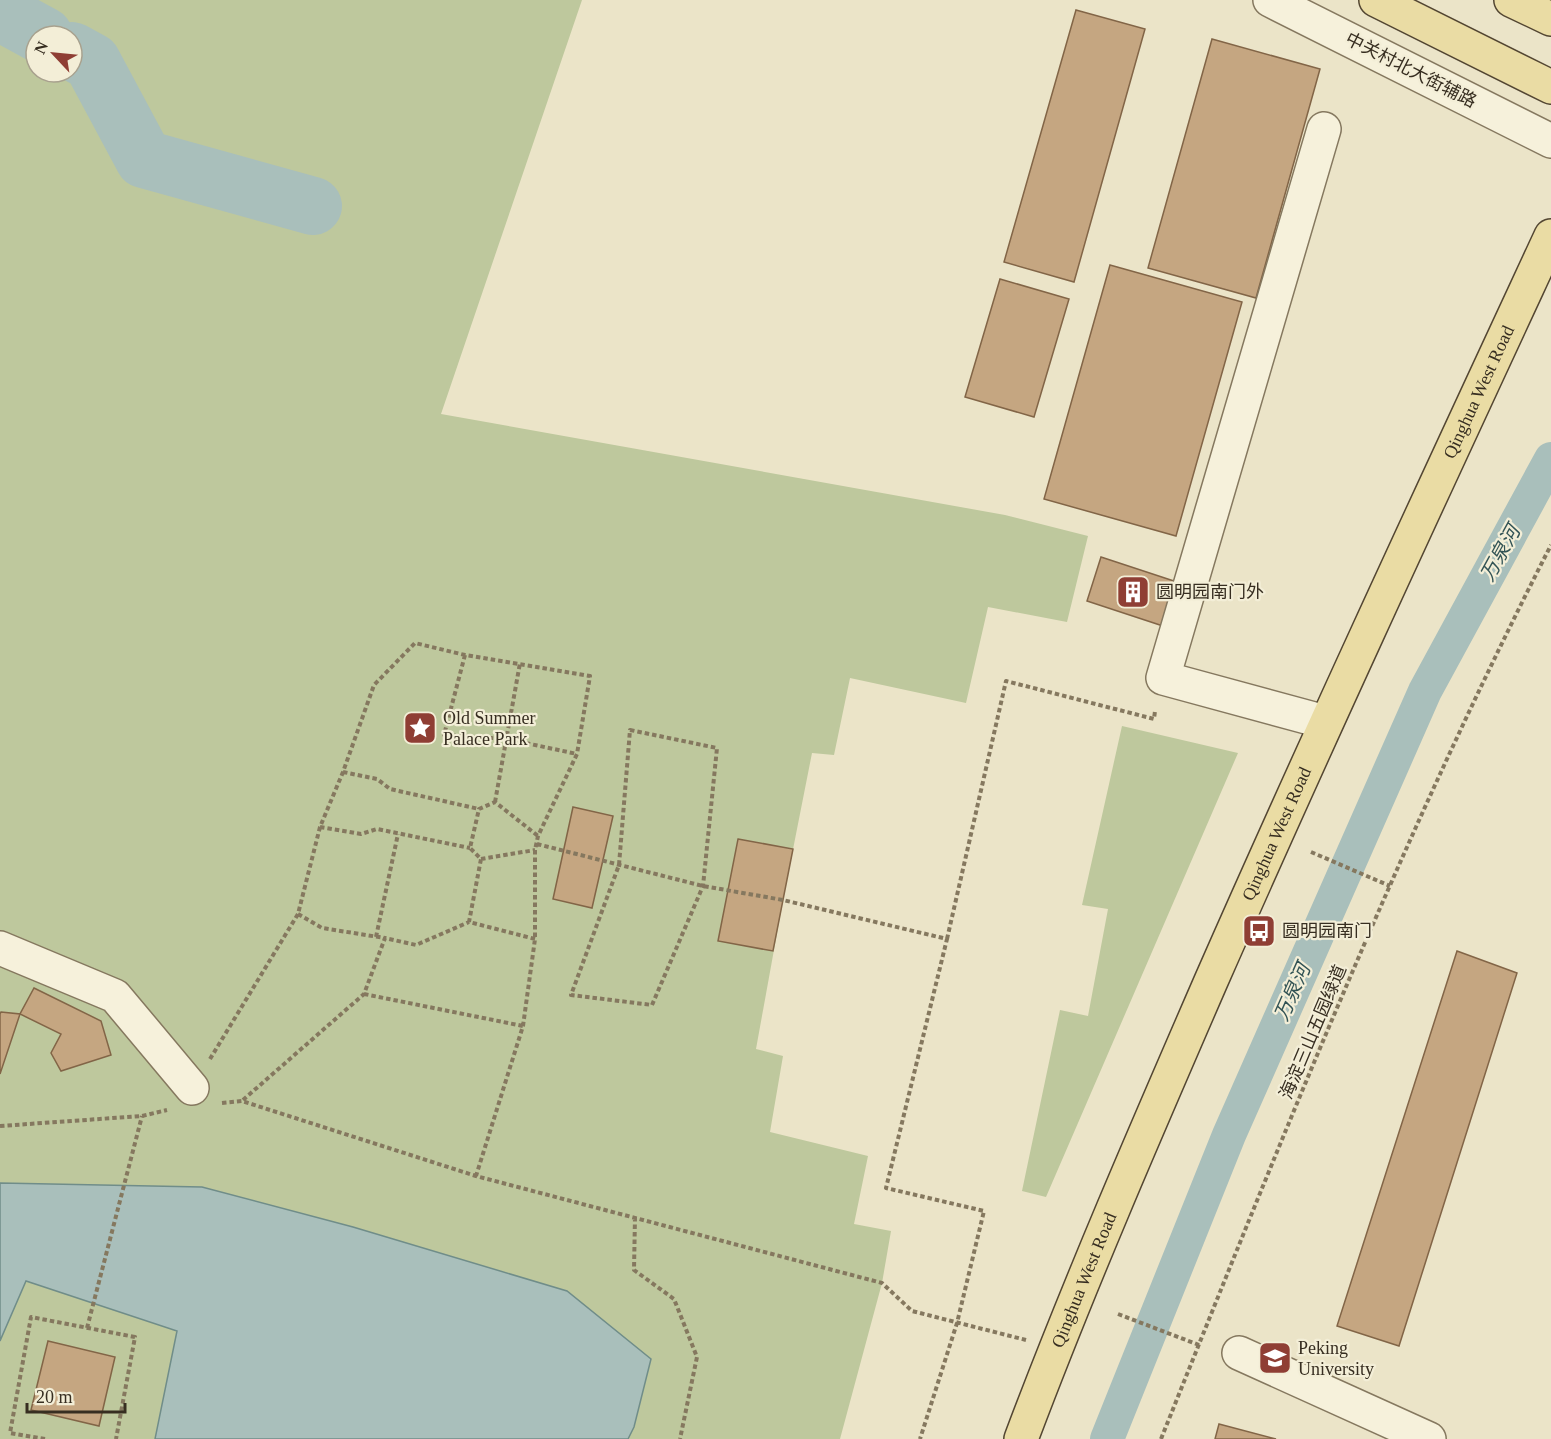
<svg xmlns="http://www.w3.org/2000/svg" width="1551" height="1439" viewBox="0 0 1551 1439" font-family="'Times New Roman','Noto Sans SC',serif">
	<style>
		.green { fill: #bec89d; fill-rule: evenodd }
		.water { fill: #a9bfbb; stroke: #708d89; stroke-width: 1.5 }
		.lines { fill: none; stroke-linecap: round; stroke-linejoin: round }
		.canal { stroke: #a9bfbb; stroke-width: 34 }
		.river { stroke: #a9bfbb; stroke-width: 58 }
		.building { fill: #c5a681; stroke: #826547; stroke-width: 1.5 }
		.minor-casing { stroke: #85785f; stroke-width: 36 }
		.major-casing { stroke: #534632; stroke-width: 36 }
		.path { stroke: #85785f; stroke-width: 4; stroke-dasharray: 4.5 3; stroke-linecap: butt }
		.minor { stroke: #f6f1db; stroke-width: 33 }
		.major { stroke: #eadca4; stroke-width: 33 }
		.path-bridge { stroke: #85785f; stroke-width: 4; stroke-dasharray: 4.5 3; stroke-linecap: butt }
		.labels { text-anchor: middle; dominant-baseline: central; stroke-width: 4.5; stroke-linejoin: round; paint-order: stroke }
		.street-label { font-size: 18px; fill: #372e21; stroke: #f3eed7 }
		.poi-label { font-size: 18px; fill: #372e21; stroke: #f3eed7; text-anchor: start }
		.water-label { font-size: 20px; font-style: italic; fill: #325355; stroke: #f3eed7 }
	</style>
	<rect width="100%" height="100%" fill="#ebe4c8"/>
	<path class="green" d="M0 0H582L441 414 1005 515 1088 536 1067 622 988 607 966 703 850 678 834 755 812 753 783 900 756 1049 783 1056 770 1132 868 1156 854 1224 891 1231 882 1283 840 1439H0ZM36 36H72V72H36Z
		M1122 726 1238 753 1046 1197 1022 1191 1060 1010 1088 1016 1108 909 1082 905Z"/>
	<path class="water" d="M0 1183 202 1187 353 1227 567 1291 651 1359 634 1427 628 1439H155L177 1331 26 1281 0 1341Z"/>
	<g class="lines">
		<path class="canal" d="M1107 1439 1229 1135 1425 691 1551 459"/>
		<path class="river" d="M0 12 44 36
			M72 51 92 62 144 159 313 206"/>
	</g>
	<path class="building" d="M1076 10 1145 29 1074 282 1004 262Z
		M1212 39 1320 69 1256 298 1148 268Z
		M1110 265 1242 302 1176 536 1044 499Z
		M1000 279 1069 299 1034 417 965 397Z
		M1101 557 1180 583 1166 627 1087 601Z
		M573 807 613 816 592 908 553 899Z
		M738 839 793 849 773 951 718 941Z
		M1457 951 1517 973 1399 1346 1337 1326Z
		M34 988 101 1021 111 1055 61 1071 51 1053 61 1034 20 1014Z
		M1 1012 20 1014 0 1074V1014Z
		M48 1341 115 1357 99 1426 31 1410Z
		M1219 1424 1276 1439H1215Z"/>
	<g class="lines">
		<defs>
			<path id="minor" d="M1270 0 1551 141
				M1324 129 1163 678 1325 722
				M0 948 115 996 192 1088
				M1239 1353 1429 1439"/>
			<g id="major">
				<path d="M1376 0 1551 87"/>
				<path d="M1511 0 1551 19"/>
				<path id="s1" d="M1021 1439C1079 1285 1145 1133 1211 981 1321 731 1436 484 1551 236"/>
			</g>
		</defs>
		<use href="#minor" class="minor-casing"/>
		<use href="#major" class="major-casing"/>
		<path class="path" d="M465 655 444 735 507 739 577 754
			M630 730 717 748 703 886 652 1005 571 995 619 865Z
			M343 772 377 779 390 789 479 809
			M495 802 520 663
			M320 827 361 834 377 829 470 848
			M537 844 703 886 783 900 947 939 886 1188 984 1211 957 1323 920 1439
			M481 859 535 850
			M298 914 322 928 385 938
			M376 937 398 834
			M535 939 469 922 481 859 470 848 479 809 495 802 538 836
			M947 939 1006 681 1154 719 1155 711
			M364 994 523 1026
			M210 1059 298 914 320 827 343 772 374 685 415 643 465 655 590 676 577 754 538 836 535 850V939L523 1026 476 1176
			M243 1100 364 994 385 938 416 945 469 922
			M222 1103 242 1101 476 1176 882 1283 912 1311 1026 1340
			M0 1126 142 1116 167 1110
			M635 1217 634 1270 674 1299 697 1357 680 1439
			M1118 1314 1199 1345
			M87 1328 142 1116
			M45 1439 10 1433 31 1317 135 1337 116 1439
			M1161 1439C1282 1137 1403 834 1551 545"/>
		<use href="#minor" class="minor"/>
		<use href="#major" class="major"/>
		<path class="path-bridge" d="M1311 852 1390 886"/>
	</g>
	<defs>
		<symbol id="building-square" viewBox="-11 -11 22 22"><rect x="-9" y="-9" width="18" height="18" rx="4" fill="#8f3e34" stroke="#f3eed7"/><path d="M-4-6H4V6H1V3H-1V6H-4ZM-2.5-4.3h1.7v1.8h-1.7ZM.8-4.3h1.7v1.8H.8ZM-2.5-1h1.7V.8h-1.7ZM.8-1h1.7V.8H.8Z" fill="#fff"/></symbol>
		<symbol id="sight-square" viewBox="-11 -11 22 22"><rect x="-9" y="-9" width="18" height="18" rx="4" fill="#8f3e34" stroke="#f3eed7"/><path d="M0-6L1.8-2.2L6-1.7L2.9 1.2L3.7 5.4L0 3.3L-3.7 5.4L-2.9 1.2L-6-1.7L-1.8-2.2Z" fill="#fff"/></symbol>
		<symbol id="bus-square" viewBox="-11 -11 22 22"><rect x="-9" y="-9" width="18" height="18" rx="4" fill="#8f3e34" stroke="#f3eed7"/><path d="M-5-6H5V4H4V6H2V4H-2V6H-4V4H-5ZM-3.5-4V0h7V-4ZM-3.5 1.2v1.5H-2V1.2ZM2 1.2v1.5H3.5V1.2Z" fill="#fff"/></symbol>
		<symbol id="university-square" viewBox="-11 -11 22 22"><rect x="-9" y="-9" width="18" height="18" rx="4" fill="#8f3e34" stroke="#f3eed7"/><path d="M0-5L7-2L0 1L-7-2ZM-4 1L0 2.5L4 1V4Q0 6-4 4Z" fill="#fff"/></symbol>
	</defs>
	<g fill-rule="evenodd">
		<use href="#building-square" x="1114" y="573" width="38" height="38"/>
		<use href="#sight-square" x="401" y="709" width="38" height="38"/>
		<use href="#bus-square" x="1240" y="912" width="38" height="38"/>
		<use href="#university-square" x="1256" y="1339" width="38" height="38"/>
	</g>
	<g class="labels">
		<g class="street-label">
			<text transform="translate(1411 70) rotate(27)">中关村北大街辅路</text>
			<text stroke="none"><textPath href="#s1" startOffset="1143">Qinghua West Road</textPath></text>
			<text stroke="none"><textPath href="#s1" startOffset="657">Qinghua West Road</textPath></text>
			<text transform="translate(1313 1032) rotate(-67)">海淀三山五园绿道</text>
			<text stroke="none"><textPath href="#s1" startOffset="171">Qinghua West Road</textPath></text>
		</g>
		<g class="poi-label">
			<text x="1156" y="592">圆明园南门外</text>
			<text x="443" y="718">Old Summer<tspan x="443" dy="21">Palace Park</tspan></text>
			<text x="1282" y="931">圆明园南门</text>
			<text x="1298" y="1348">Peking<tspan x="1298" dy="21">University</tspan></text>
		</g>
		<g class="water-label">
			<text transform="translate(1500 553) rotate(-61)">万泉河</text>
			<text transform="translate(1292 992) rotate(-66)">万泉河</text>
		</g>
	</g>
	<g transform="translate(54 54) rotate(296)"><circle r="28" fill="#f3eed7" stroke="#a8a18e" stroke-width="1.5"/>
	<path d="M0-4.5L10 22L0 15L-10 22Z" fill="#8f3e34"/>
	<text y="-9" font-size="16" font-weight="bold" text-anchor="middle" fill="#372e21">N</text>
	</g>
	<path d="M27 1403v9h98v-9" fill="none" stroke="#372e21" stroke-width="3"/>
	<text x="36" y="1403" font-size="18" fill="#372e21" stroke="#f3eed7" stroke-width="4.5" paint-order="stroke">20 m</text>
</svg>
